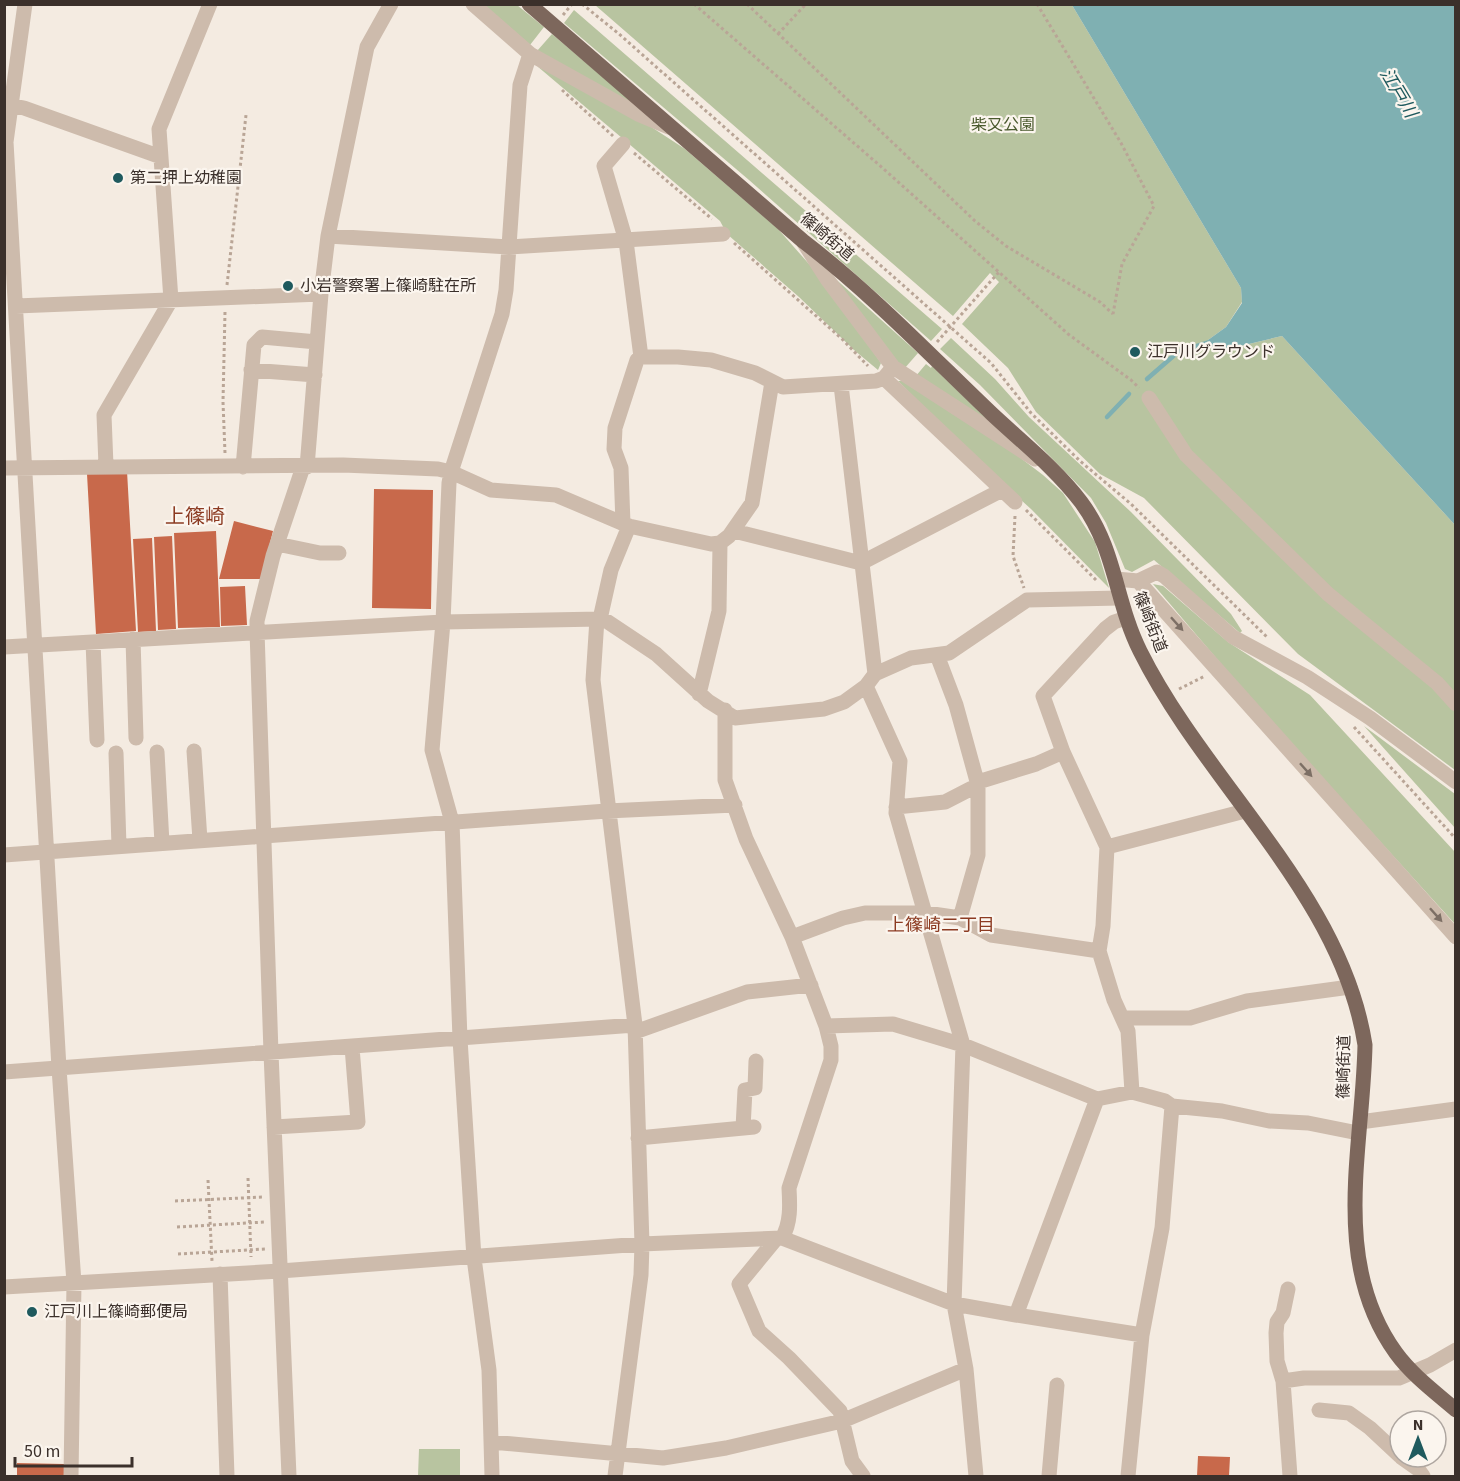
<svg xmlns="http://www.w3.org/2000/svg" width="1460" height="1481" viewBox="0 0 1460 1481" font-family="'Source Sans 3','Noto Sans JP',sans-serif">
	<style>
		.green { fill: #b8c4a0 }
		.water { fill: #7fb0b2 }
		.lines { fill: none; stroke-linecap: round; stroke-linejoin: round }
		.stream { stroke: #7fb0b2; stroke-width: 4.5 }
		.building { fill: #c8694b }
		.path { stroke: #b9a596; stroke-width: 3; stroke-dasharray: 3 3; stroke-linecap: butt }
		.minor { stroke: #cdbbac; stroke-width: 15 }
		.major { stroke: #7d675c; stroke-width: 15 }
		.oneway { fill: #7d6f65 }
		.poi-dot { fill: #1f5a5e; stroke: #fbf5ee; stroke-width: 2 }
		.labels { text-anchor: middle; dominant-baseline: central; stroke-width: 4.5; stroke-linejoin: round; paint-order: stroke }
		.park-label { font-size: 16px; fill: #4a5a2e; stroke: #fbf5ee }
		.poi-label { font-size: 16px; fill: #3b302b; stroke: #fbf5ee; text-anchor: start }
		.street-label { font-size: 16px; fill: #3b302b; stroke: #fbf5ee }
		.water-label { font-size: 18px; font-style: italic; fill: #1f5a5e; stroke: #fbf5ee }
		.neighbourhood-label { font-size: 18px; fill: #8c3b22; stroke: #fbf5ee }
		.quarter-label { font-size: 20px; fill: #8c3b22; stroke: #fbf5ee }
	</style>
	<rect width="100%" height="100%" fill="#f4ebe1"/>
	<path class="green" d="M484 5H517L544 27 530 45Z
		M595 5H1072L1241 288 1242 302 1226 327 1208 340 1215 352 1282 336 1455 525V770L1298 654 1144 498 1100 474 1036 412 1008 368 962 324 999 282 990 273 953 316Z
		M574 10 942 329 931 341 749 180 564 23Z
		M552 34 638 107 537 51Z
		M537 66 633 115 685 149 778 229 824 281 881 363 878 370 854 350 799 297 727 234 720 221Z
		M830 274 918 353 904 369 895 360Z
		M951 338 995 379 1029 417 1131 512 1231 614 1242 631 1240 633 1154 560 1132 572 1125 569 1106 523 1091 498 980 385 940 349Z
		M926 364 931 368 932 366 998 430 915 377Z
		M898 381H906L993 437 1043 475 1063 493 1095 542 1109 588 1031 509 980 463Z
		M1153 584 1163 586 1228 642 1310 695 1455 852V924L1257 706Z
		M1364 726 1455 794V828Z
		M419 1449H460V1476H418Z"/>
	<path class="water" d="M1072 5H1455V525L1282 336 1215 352 1208 340 1226 327 1242 303 1241 288Z"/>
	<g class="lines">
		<path class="stream" d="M1147 379 1178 352 1213 341
			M1107 417 1129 394"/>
	</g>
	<path class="building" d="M127 471 136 631 96 634 87 474Z
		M374 489 433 490 431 609 372 608Z
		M234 521 273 531 261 579H219Z
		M216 531 220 627 178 628 174 533Z
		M172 536 176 629 158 630 154 537Z
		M152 538 156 631 138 632 133 539Z
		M245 586 247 625 221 626 220 587Z
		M1198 1456 1230 1457 1229 1476H1197Z
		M17 1463 64 1464V1476H17Z"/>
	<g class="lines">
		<path class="path" d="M582 4 619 34 991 363 1031 413 1080 461 1131 504 1268 638
			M694 4 878 164 1068 334 1131 380 1139 388
			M747 4 975 221 1006 246 1100 302 1113 314
			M1037 4 1121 143 1154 206 1122 264 1113 314
			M563 15 572 4
			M778 34 806 4
			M562 90 613 136
			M634 153 712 219
			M734 243 842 339 868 366
			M227 285 246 115
			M937 342 999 272
			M225 453 223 402 225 312
			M1026 510 1096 580
			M1015 516 1013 556 1024 588
			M1179 689 1205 676
			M1354 727 1456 839
			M248 1178 251 1257
			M208 1180 212 1261
			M175 1201 264 1197
			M177 1227 265 1222
			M178 1254 265 1249"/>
		<path class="minor" d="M25 4 6 142 59 1068 74 1283 71 1476
			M473 4 530 54 638 114 669 127
			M4 104 24 108 161 157
			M623 144 604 166 626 241 641 357 637 360 615 428 614 449 621 468 623 524
			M328 236 509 247 723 234
			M804 243 827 279 893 367 1035 459
			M16 306 321 294
			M641 357H678L711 360 755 373 783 387 876 381 884 378 893 367
			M251 370 315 375
			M884 378 1015 502
			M841 385 875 674
			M1149 398 1186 455 1328 594 1437 683 1456 704
			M106 466 104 415 171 300 159 129 210 4
			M243 467 254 345 262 337 317 342
			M307 467 321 294 328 236 367 47 391 4
			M4 468 343 465 438 469 451 472 491 490 556 495 629 526 711 544 720 543 729 536 752 503 772 382
			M734 531 861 563 1002 490
			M277 544 320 553H339
			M1116 579 1138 581 1456 937
			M1138 581 1157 572 1164 576 1233 637 1307 677 1370 718 1456 782
			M1126 618 1114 622 1105 629 1043 696 1063 752 1107 847 1103 926 1099 951 1114 1000 1128 1031 1132 1092
			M597 619 593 680 635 1025 642 1244 641 1275 615 1476
			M600 619 611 570 629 526
			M133 639 136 738
			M93 642 97 740
			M4 647 443 622 600 619 608 622 656 654 708 701 735 718 824 709 844 702 866 686 875 674 911 658 949 653 1027 600 1120 598
			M937 655 956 705 978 785V855L960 918
			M866 686 900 761 896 813 963 1045 954 1304 966 1369 976 1476
			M699 694 719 611 720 543
			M725 710V780L746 839 792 937 826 1026 831 1046V1060L789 1188C790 1205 791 1223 782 1238
			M194 751 200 840
			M157 752 162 843
			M116 753 119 846
			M978 782 1036 764 1063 752
			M896 807 945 802 978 785
			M1107 847 1245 811
			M4 855 607 811 735 805
			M792 937 843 918 865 913H926L960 918 991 935 1099 951
			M1123 1018H1190L1247 1001 1350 987
			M826 1026 893 1024 963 1045 1097 1099
			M635 1032 747 992 811 985
			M4 1072 635 1025
			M1360 1122 1456 1109
			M274 1127 358 1122 352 1047
			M743 1128 745 1090 755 1088 756 1061
			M638 1138 754 1127
			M776 1239 739 1284 759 1331 789 1358 840 1411 852 1461 863 1476
			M220 1274 227 1476
			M4 1287 280 1271 642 1244 782 1238 954 1304 1016 1315 1097 1099 1132 1092 1165 1101 1172 1106 1222 1111 1269 1121 1308 1123 1358 1133
			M1288 1289 1283 1313 1277 1322 1276 1333 1277 1361 1283 1381 1290 1476
			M1016 1315 1142 1335
			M1283 1381 1304 1378H1399L1430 1365 1456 1350
			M1319 1410 1349 1413 1370 1428 1400 1456
			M492 1442 663 1458 726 1448 842 1421 966 1369
			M1401 1457 1418 1469 1423 1476
			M289 1476 271 1053 257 631V621L273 556 303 467
			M492 1476 489 1370 474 1258 460 1039 452 822 432 750 443 622 449 483 451 472 502 314 506 290 520 85 530 54
			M1049 1476 1057 1385
			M1128 1476 1142 1335 1162 1228 1172 1106"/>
		<path class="major" d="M529 4 803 241C871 293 930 355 992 414 1022 442 1056 469 1081 502 1116 549 1115 601 1140 651 1206 784 1342 895 1365 1045 1363 1148 1330 1262 1396 1353 1412 1375 1435 1392 1456 1410"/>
	</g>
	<defs><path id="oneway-solid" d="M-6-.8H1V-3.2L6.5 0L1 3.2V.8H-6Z" transform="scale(1.5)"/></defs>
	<g class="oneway">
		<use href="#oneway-solid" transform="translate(1177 624) rotate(48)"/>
		<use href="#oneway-solid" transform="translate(1306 770) rotate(48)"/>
		<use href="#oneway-solid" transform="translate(1436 915) rotate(48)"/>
	</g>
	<g class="poi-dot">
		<circle cx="118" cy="178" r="6"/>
		<circle cx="288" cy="286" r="6"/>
		<circle cx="1135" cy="352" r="6"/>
		<circle cx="32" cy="1312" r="6"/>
	</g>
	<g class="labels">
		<g class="park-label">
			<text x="1003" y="125">柴又公園</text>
		</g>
		<g class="poi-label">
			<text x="130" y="178">第二押上幼稚園</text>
			<text x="300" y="286">小岩警察署上篠崎駐在所</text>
			<text x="1147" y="352">江戸川グラウンド</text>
			<text x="44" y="1312">江戸川上篠崎郵便局</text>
		</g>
		<g class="street-label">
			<text transform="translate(827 237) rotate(40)">篠崎街道</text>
			<text transform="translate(1150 622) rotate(68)">篠崎街道</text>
			<text transform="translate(1344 1067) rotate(-89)">篠崎街道</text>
		</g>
		<g class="water-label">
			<text transform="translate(1398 93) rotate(59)">江戸川</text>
		</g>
		<g class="neighbourhood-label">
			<text x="941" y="925">上篠崎二丁目</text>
		</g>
		<g class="quarter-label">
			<text x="195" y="517">上篠崎</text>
		</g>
	</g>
	<rect width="1460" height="1481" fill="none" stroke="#3b302b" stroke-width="12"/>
	<g transform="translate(1418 1439)"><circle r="28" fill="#fbf5ee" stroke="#aea6a0" stroke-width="1.5"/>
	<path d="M0-4.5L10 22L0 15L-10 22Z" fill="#1f5a5e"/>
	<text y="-9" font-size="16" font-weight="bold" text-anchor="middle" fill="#3b302b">N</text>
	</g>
	<path d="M15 1457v9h117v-9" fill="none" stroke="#3b302b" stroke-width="3"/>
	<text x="24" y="1457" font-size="18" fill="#3b302b" stroke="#fbf5ee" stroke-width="4.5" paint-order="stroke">50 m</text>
</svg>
